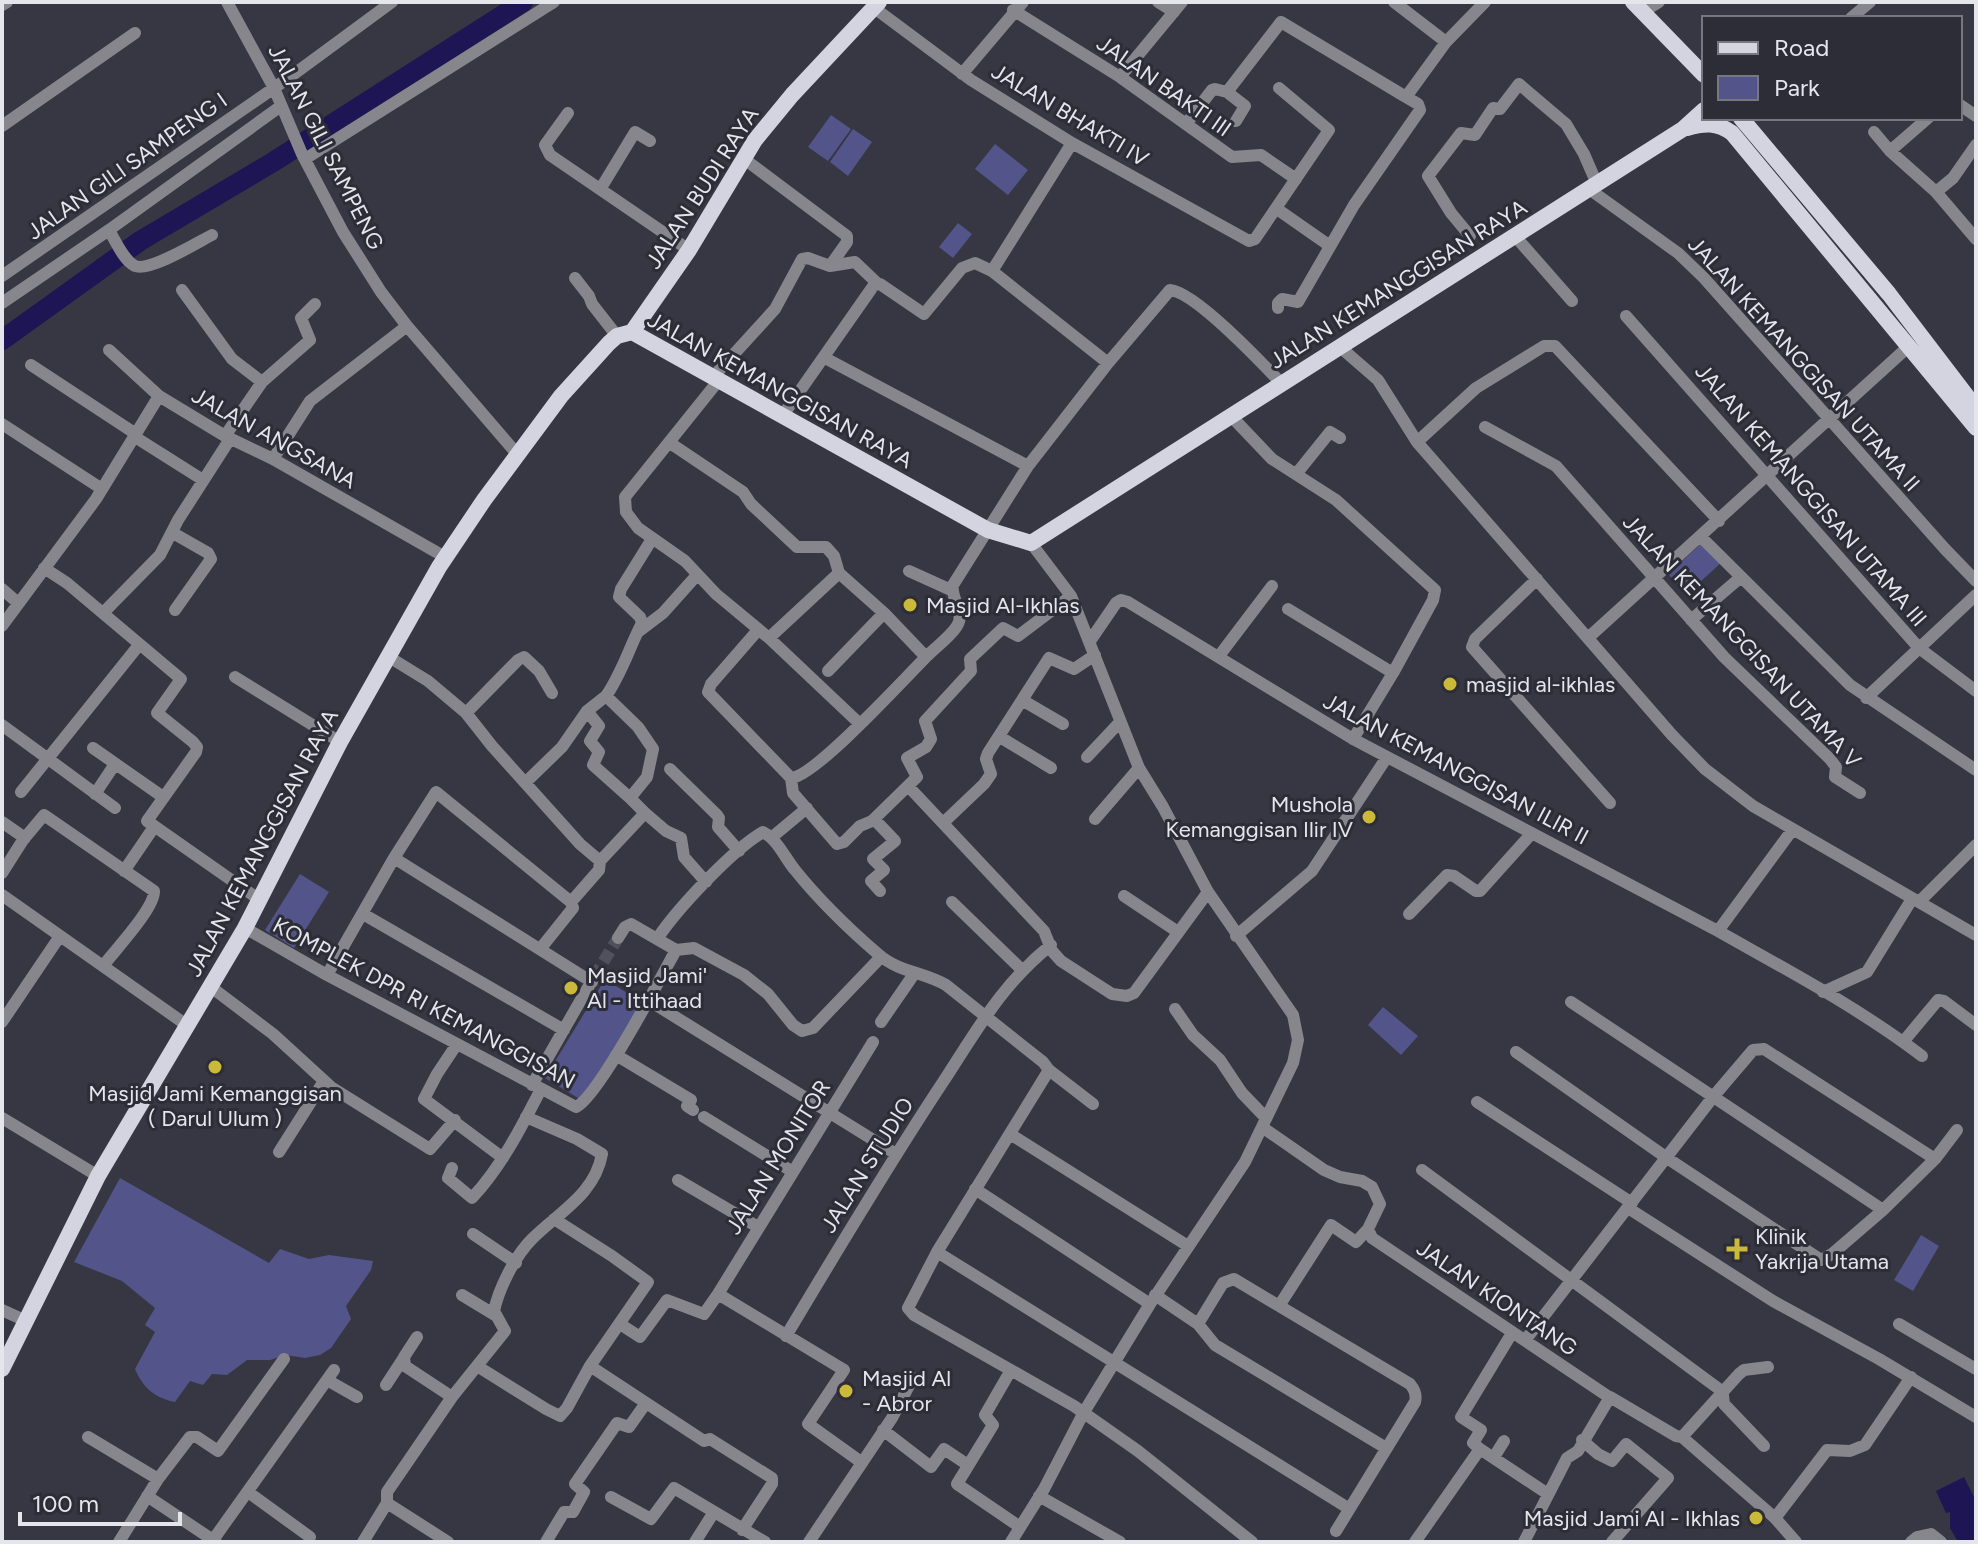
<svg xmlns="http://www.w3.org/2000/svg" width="1978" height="1544" viewBox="0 0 1978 1544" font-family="Figtree,sans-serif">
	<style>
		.green { fill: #53558a }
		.water { fill: #1d1554 }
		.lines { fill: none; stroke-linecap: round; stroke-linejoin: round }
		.river { stroke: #1d1554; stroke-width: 20 }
		.minor-tunnel { stroke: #50515c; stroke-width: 12; stroke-dasharray: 12 6; stroke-linecap: butt }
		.minor { stroke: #86868c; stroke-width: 12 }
		.major { stroke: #d3d4e0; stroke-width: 16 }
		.poi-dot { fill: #cbb939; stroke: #2c2d37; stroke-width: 3 }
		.labels { text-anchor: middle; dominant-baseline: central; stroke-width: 6; stroke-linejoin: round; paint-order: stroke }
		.street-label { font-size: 22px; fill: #e5e5ec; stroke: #2c2d37 }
		.poi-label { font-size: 22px; fill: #e5e5ec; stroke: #2c2d37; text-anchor: start }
	</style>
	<rect width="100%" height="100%" fill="#363742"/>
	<path class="green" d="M831 115 851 129 828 161 808 147Z
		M853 129 872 142 848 176 830 162Z
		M995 144 1028 170 1008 195 975 169Z
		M958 223 972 234 953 258 939 247Z
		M1704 541 1723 561 1687 594 1668 574Z
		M300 874 329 892 294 948 265 930Z
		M605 979 643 1003 583 1101 545 1078Z
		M1383 1007 1418 1036 1401 1055 1368 1025Z
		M120 1178 269 1263 280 1249 309 1259 329 1255 373 1261 371 1270 346 1306 351 1319 331 1348 320 1355 305 1358 286 1355 270 1360H247L227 1375 212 1374 203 1385 190 1381 175 1402C155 1398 143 1388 135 1369L155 1332 145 1325 155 1308 122 1281 74 1262Z
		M1921 1235 1939 1246 1913 1291 1894 1280Z"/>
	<path class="water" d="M1964 1477 1976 1501V1542H1958L1950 1528V1512L1946 1513 1936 1491Z"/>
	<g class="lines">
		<path class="river" d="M2 340 140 241 273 162 523 2"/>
		<path class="minor-tunnel" d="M594 977 618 938"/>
		<path class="minor" d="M227 2 274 88 302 154 343 232 381 292 407 326 518 455
			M1158 2 1174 12
			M1394 2 1446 42
			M2 5 7 2
			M873 7 971 80 1072 143 1249 241 1255 239 1329 130 1279 88
			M1013 10 1120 77 1232 157 1261 155 1296 179
			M1643 12 1659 2
			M1851 18 1870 2
			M962 74 1023 2
			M1120 77 1182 2
			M1960 105 1976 116
			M568 113 545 145 550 155 689 250
			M1236 121 1245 106 1227 92 1281 22 1406 97
			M1186 124 1212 90 1215 89 1227 92
			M2 126 135 33
			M1874 132 1890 151 1936 192 1976 239
			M1890 151 1928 118
			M743 158 847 236V242L830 266
			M305 159 554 2
			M601 188 635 132 650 141
			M1589 189 1678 253 1704 278 1945 549 1976 581
			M1936 192 1953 178 1976 145
			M1277 209 1330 246
			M109 230C115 240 124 261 135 266 150 272 198 242 212 235
			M1470 236 1451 213 1428 176 1461 133 1475 135 1493 108 1500 109 1519 84 1566 124 1584 154 1597 184
			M1515 236 1572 301
			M992 271 1072 143
			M2 276 290 77 392 2
			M575 278 589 296 592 304 617 336
			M182 290 232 359 262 382
			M2 303 109 230 281 106
			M1278 308V303L1282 299 1298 302 1354 205 1420 110 1418 104 1406 97 1446 42 1485 2
			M1626 316 1919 648 1976 691
			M1340 347 1378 380 1417 442 1672 735 1705 769 1753 806 1976 935
			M109 350 159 396 225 436 273 459 445 557
			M825 358 1028 466
			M31 365 136 434
			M713 377 775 309 802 259 808 258 830 266 855 262 877 283
			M719 380 625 497 626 512 638 528 685 561 716 594 769 638 860 724
			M783 415 874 285 880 284 924 314 962 268 975 263 992 271 1108 363
			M1231 416 1272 459 1336 500 1435 590 1433 600 1393 673 1353 739
			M2 424 102 489
			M1485 427 1556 466 1724 657 1830 759 1836 767 1835 777 1860 793
			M225 436 262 382 310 340 301 318 315 304
			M135 437 203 480
			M1417 442 1476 388 1544 346H1555L1719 521
			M670 443 743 492 751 504 797 547H826L834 556 839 573 884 613 926 657
			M273 459 310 401 407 326
			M1297 473 1330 432 1340 438
			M173 533 208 553 211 559 175 610
			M1701 537 1850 685 1976 770
			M44 568 67 583 181 679 157 713 193 742 197 747 196 752 147 821 260 900
			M909 571 951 590
			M1537 579 1475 639 1472 647 1610 803
			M2 589 17 602
			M1288 609 1393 673
			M103 613 160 555 178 520 230 439
			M1691 620 1741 577
			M2 626 96 499 159 396
			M758 630 711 684 708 692 791 778
			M638 632 663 613 697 575
			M1589 637 1908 347
			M769 638 839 573
			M1090 641 1116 603 1121 600 1128 602 1353 739 1718 931C1787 970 1859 1008 1922 1056
			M1219 656 1272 586
			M389 657 428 681 466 713 492 746 580 844 600 861 645 813 630 798 647 777 653 749 638 727 606 696 587 711 562 747 526 782
			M828 671 884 613
			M235 677 340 742
			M606 696C622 673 629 648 642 623L640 617 619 597 621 589 652 539
			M1866 698 1976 595
			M1022 700 1063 724
			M587 711 599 726 590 741 599 752 593 765 630 798
			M466 713 518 660 524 657 539 671 552 693
			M2 725 115 808
			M1000 737 1051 768
			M93 748 163 797
			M1087 757 1119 723
			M670 769 717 815 719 818 718 827 739 851
			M791 778C815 777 905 678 927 656 936 647 950 637 957 626 966 611 950 599 953 585L1028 466 1108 363 1170 290C1195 292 1262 363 1282 384
			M791 778 793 793 837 844 844 842 860 826 872 821 917 777 907 758 926 747 931 739 925 721 971 671 970 659 1003 628 1018 636 1071 596
			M908 786 1044 931 1052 951 1061 961 1112 994 1127 996 1134 993 1208 892
			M21 792 139 645
			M95 794 115 764
			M645 813 666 831 681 838 684 857 706 882
			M874 819 895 841 873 859 884 870 871 881 880 891
			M1095 819 1139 768
			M2 822 25 838
			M943 823 984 784 991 774 986 759 988 753 1049 658 1074 669 1095 655
			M771 838 807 808
			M394 858 592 982
			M124 871 154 827
			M2 873 23 840 44 815 154 891C155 908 115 950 103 966
			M2 895 188 1026
			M1124 896 1178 932
			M952 902 1021 969
			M1919 902 1976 845
			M363 914 564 1030
			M1409 914 1447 875 1454 876 1476 891H1480L1532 833
			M245 928 327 975 576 1107C598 1097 661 977 676 950
			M1718 931 1793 829
			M1236 936 1312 871 1387 757
			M618 938 625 927 631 924 676 950
			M657 939C677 909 732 850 763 832 777 839 785 858 795 870 819 900 849 929 878 954 898 972 924 972 946 985L1043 1062 1049 1070 937 1252 908 1308 914 1315 1074 1406 1138 1451 1252 1542
			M541 948 573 908 571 902 599 870 600 861
			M676 950 694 948 744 975 768 994 793 1025 802 1031 813 1028 881 957
			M327 975 394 858 436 792 571 902
			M211 987 273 1034 331 1087 430 1149 455 1120
			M1823 992 1867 972 1912 899
			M648 1000 896 1154
			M1571 1002 1883 1210
			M1175 1009 1193 1035 1220 1060 1242 1093 1266 1118
			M2 1022 60 936
			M881 1022 914 974
			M1903 1042 1938 1000 1944 1001 1976 1025
			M457 1044 437 1074 424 1099 503 1158
			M1516 1052 1667 1158 1821 1260 1832 1254 1883 1210 1935 1159
			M616 1055 691 1100 687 1106 693 1110
			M1049 1070 1093 1104
			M532 1085 594 977
			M1477 1102 1632 1203
			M704 1117 793 1172
			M2 1118 98 1176
			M1262 1127 1324 1170 1340 1177 1362 1181 1372 1187 1380 1204 1368 1229 1356 1242 1331 1225 1279 1306
			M1010 1134 1188 1246
			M279 1152 324 1081
			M452 1168 448 1178 472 1198C501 1167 521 1128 541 1089
			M1422 1170 1719 1389 1723 1395
			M678 1180 758 1227
			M975 1189 1150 1304
			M1628 1208 1773 1301 1879 1359 1976 1417
			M554 1219 612 1256 648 1282 590 1366 704 1441 710 1439 772 1478V1484L742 1530
			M1368 1229 1372 1238 1609 1397
			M473 1234 516 1263
			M937 1252 1348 1508
			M718 1294 844 1370 808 1424 861 1462
			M462 1295 495 1315
			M1155 1295 1198 1324 1215 1345 1386 1448
			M2 1310 26 1321
			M620 1324 640 1337 667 1300 704 1314 718 1294 873 1042
			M1198 1324 1223 1283 1234 1279 1410 1384C1415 1390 1417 1395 1415 1402L1336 1531
			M1899 1324 1976 1369
			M786 1336C837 1251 888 1165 943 1082 977 1030 1002 984 1051 945
			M417 1337 404 1357 405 1366 452 1397
			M1526 1339 1713 1097 1753 1050 1764 1049 1935 1159 1957 1130
			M477 1366 546 1409 560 1416 567 1408 590 1366
			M1011 1370 985 1415 993 1425 957 1484 1020 1527
			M327 1380 357 1397
			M386 1385 403 1359
			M1723 1395 1724 1404 1764 1446
			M883 1430 931 1467 944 1449 968 1465
			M88 1437 158 1479
			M1682 1437 1739 1374 1744 1370 1768 1367
			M1582 1440 1598 1454 1612 1461 1626 1444 1668 1478 1612 1542
			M1480 1449 1473 1443 1481 1430 1461 1417 1512 1333
			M1494 1457 1504 1441
			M248 1492 310 1537
			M147 1496 216 1542
			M1039 1496 1120 1542
			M611 1497 651 1519 674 1488 765 1542
			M387 1503 448 1542
			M1775 1518 1827 1450 1850 1451 1865 1445 1911 1377
			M213 1540 334 1370
			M119 1542 158 1479 190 1437H197L218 1451 284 1359
			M363 1542 387 1503V1492L452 1397 505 1331 494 1311C499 1288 515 1256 532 1239 559 1212 595 1194 602 1154L577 1139 526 1117
			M546 1542 564 1512H573L584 1492 575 1484 617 1423 629 1427 646 1403
			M695 1542 714 1512
			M809 1542 892 1418 913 1378
			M1011 1542 1044 1489 1084 1412 1150 1304 1245 1162 1293 1063 1298 1040 1293 1015 1208 892 1163 807 1139 768 1071 596 1031 543
			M1415 1542 1480 1449 1548 1494
			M1524 1542 1567 1458 1578 1451 1610 1397 1676 1436 1682 1437 1775 1518 1796 1542
			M1911 1542 1917 1537 1931 1534 1941 1542"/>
		<path class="major" d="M1633 2 1704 75
			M1741 118 1889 294 1976 408
			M1687 128C1704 123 1717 122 1732 133L1976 428
			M632 332 689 250 755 140 792 95 879 2
			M2 1369 98 1176 245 928 340 742 439 567 484 500 561 396 609 343 617 336 632 332 988 530 1031 543 1683 129 1704 110"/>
	</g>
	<g class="poi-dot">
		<circle cx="910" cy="605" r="8"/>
		<circle cx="1450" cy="684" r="8"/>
		<circle cx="1369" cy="817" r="8"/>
		<circle cx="571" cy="988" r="8"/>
		<circle cx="215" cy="1067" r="8"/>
		<path d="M1733 1237h8v8h8v8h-8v8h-8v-8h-8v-8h8z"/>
		<circle cx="846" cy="1391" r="8"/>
		<circle cx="1756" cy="1518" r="8"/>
	</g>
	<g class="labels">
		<g class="street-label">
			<text transform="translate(1164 86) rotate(35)">JALAN BAKTI III</text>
			<text transform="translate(1070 115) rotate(31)">JALAN BHAKTI IV</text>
			<text transform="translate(326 147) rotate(63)">JALAN GILI SAMPENG</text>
			<text transform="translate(127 166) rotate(-35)">JALAN GILI SAMPENG I</text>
			<text transform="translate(702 188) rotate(-57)">JALAN BUDI RAYA</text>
			<text transform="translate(1398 284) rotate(-32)">JALAN KEMANGGISAN RAYA</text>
			<text transform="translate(1804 364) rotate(48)">JALAN KEMANGGISAN UTAMA II</text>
			<text transform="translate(780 390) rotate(29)">JALAN KEMANGGISAN RAYA</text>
			<text transform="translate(274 438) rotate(29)">JALAN ANGSANA</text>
			<text transform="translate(1811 495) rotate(49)">JALAN KEMANGGISAN UTAMA III</text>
			<text transform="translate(1742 641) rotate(47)">JALAN KEMANGGISAN UTAMA V</text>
			<text transform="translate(1456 769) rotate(28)">JALAN KEMANGGISAN ILIR II</text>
			<text transform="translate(262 843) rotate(-62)">JALAN KEMANGGISAN RAYA</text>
			<text transform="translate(424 1003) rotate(28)">KOMPLEK DPR RI KEMANGGISAN</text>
			<text transform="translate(778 1157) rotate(-58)">JALAN MONITOR</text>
			<text transform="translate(867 1165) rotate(-58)">JALAN STUDIO</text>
			<text transform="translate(1497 1298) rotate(34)">JALAN KIONTANG</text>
		</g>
		<g class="poi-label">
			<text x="926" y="605">Masjid Al-Ikhlas</text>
			<text x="1466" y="684">masjid al-ikhlas</text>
			<text x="1353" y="804" text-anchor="end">Mushola<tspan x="1353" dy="25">Kemanggisan Ilir IV</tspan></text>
			<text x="587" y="975">Masjid Jami'<tspan x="587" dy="25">Al - Ittihaad</tspan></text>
			<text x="215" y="1093" text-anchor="middle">Masjid Jami Kemanggisan<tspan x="215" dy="25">( Darul Ulum )</tspan></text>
			<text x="1755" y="1236">Klinik<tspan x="1755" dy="25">Yakrija Utama</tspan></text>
			<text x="862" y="1378">Masjid Al<tspan x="862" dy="25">- Abror</tspan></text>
			<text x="1740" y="1518" text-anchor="end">Masjid Jami Al - Ikhlas</text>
		</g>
	</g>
	<rect width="1978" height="1544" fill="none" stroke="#e5e5ec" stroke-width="8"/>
	<rect x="1702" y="16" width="260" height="104" fill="#2c2d37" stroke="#76777f" stroke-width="2"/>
	<rect x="1718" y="42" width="40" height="12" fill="#d3d4e0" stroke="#76777f" stroke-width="2"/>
	<text x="1774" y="56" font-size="24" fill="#e5e5ec">Road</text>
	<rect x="1718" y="76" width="40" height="24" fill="#53558a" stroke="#76777f" stroke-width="2"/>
	<text x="1774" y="96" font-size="24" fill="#e5e5ec">Park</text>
	<path d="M20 1512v12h160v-12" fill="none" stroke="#e5e5ec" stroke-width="4"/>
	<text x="32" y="1512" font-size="24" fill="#e5e5ec" stroke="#2c2d37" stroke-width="6" paint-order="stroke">100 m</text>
</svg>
